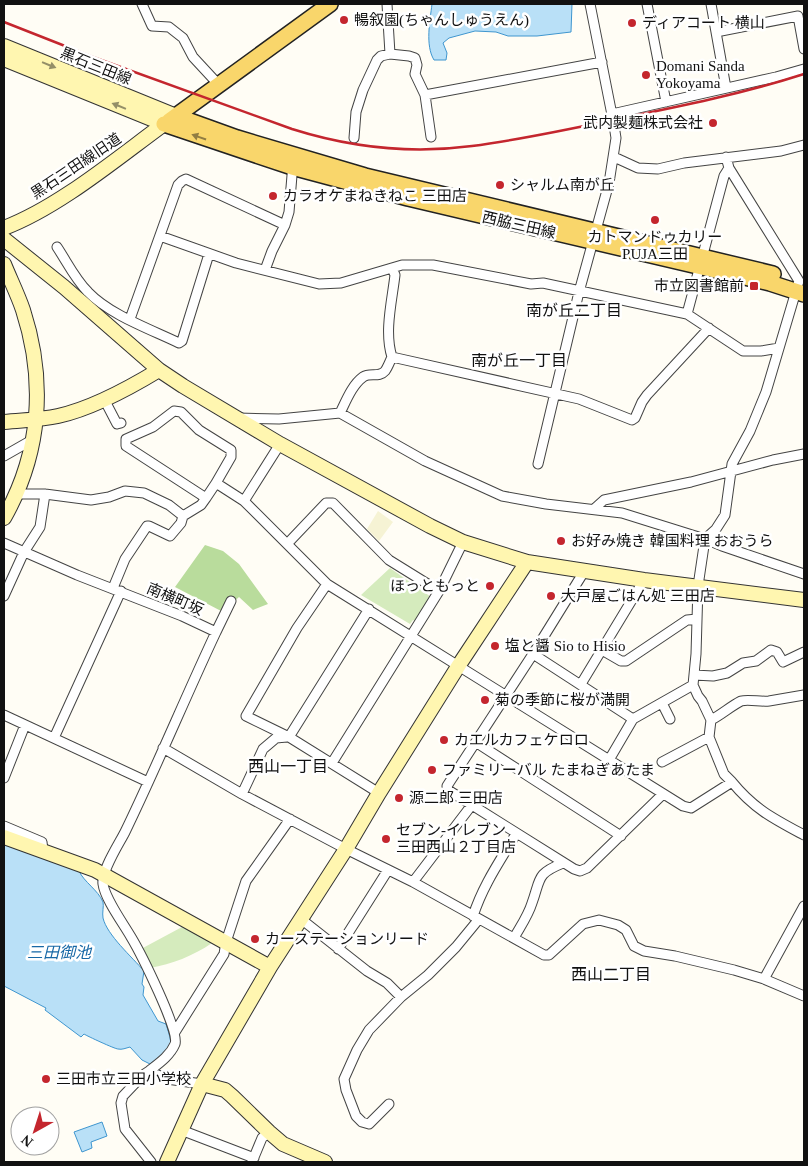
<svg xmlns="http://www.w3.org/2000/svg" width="808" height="1166" viewBox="0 0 808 1166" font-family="'Times New Roman','Noto Sans JP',serif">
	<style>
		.farmland { fill: #f6f3d4 }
		.green { fill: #d5ebbd }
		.forest { fill: #b9dc9c }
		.water { fill: #b9e0f7; stroke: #3f96cf }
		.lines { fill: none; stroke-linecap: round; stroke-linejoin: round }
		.street-casing { stroke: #444; stroke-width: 11 }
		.secondary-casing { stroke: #333; stroke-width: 16 }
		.primary-casing { stroke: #222; stroke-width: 18 }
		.street { stroke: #fff; stroke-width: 9 }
		.secondary { stroke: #fff6b0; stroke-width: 14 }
		.primary { stroke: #f9d66b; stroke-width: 15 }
		.rail { stroke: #c4262e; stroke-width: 2.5 }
		.oneway { fill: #948f68 }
		.oneway2 { fill: #917d42 }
		.poi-dot { fill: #c4262e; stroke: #fff; stroke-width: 2 }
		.labels { text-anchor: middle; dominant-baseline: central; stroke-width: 5; stroke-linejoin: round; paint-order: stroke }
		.poi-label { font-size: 15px; fill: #111; stroke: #fff; text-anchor: start }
		.street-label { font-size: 15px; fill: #111; stroke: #fff }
		.neighbourhood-label { font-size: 16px; fill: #111; stroke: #fff }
		.water-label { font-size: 16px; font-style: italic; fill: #1768a6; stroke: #fff }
	</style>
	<rect width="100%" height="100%" fill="#fffdf5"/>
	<path class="farmland" d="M378 511 393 522 379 541 367 529Z"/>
	<path class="green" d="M390 568 431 597 416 622 413 620 410 624 361 595Z
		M182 927 212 943C193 956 172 964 150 968L141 949Z"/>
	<path class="forest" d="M205 545 223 551 239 564 268 604 253 610 239 597 223 612 175 587Z"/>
	<path class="water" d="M432 4H572L571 32 537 36H508L496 32 475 31 449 38 443 43 447 53 446 60H434C425 45 430 21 432 4Z
		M4 844 79 871C84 882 98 890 103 902 104 906 102 913 103 918 107 935 132 957 144 971L142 984 144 987 143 995 158 1021 166 1024C175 1052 172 1048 150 1064L142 1060 130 1047C126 1048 122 1050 118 1049 115 1049 87 1036 84 1034L81 1037 45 1010 46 1008 4 986Z
		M102 1122 107 1136 91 1142 92 1148 82 1152 74 1132Z"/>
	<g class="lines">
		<defs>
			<path id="street" d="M142 4 152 26 169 27 183 38 193 57 218 84
				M387 4 390 54
				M647 4 666 102
				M711 4 726 88
				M716 32 798 16 804 49
				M612 114 776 77 804 69
				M431 137 425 95 602 62
				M354 138 356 112 363 90 377 60 381 56 390 54 409 56 415 58 417 65 415 74 425 95
				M614 157 638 168 658 169 684 163 781 151 804 145
				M160 236 236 263 319 284 341 283 402 265H433L531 284 543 283 687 314 743 351H761L779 348
				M57 247C67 262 75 279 88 292 110 315 150 329 179 343L182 341 209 254
				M265 270 272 251 285 225 289 212 293 163
				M687 314 724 176 729 168
				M130 319 178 185 182 181 186 179 285 225
				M392 357 579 399 632 420 635 418 642 402 647 395 709 328
				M104 399 117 424 121 423
				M340 413C346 401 352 385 363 377 370 372 379 378 385 371 388 367 390 361 392 357 384 332 392 301 395 275L392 268
				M238 418 279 419 340 413 425 461 502 496 546 504 622 513 705 539 722 546 804 574
				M4 456 32 440
				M538 464 579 292 609 183 616 138 614 125 590 4
				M216 483 231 457V450L199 430 181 412 174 411 153 427 126 439V446L206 498 216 483 244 501 327 584 683 806 691 808 732 782C754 809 774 819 804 835
				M17 494H45L91 500 109 497 125 491 144 493 169 505 183 516 201 505 206 498
				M244 501 280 444
				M594 509 604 500 691 482 773 460 804 454
				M4 543 77 575 182 616 216 632C185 698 157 766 125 832 119 844 101 871 103 884 105 899 123 923 131 937 140 952 180 1031 175 1044 170 1056 158 1064 149 1071L167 1079 202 1084
				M288 543 326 503H333L389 560 439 591
				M585 570 533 654 633 719 693 685 696 654 698 586 705 539 716 529 725 515 732 464 750 431 766 392 799 281 729 168 726 157
				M327 584 297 628 246 716 289 737 379 793
				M113 588 125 559 147 526H149L170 536 181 523 183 516
				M4 596 24 552 40 527 45 494
				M216 632 231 601
				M602 650 621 661H626L687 620 697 619
				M533 654 447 786 448 790 574 869 580 871 587 868 663 794
				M694 675 713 676 727 673 743 663 756 661 771 650 777 652 783 662 804 652
				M581 684 644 580
				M693 685 698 696 702 701 711 720 709 737 724 774 732 782
				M662 703 670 719
				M4 715 148 782
				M711 720C721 715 731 706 741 701 748 699 761 702 769 701 781 699 792 697 804 695
				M289 737 369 609
				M54 738 121 591
				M477 743 621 836
				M163 748 242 794 346 849 413 882 544 955H549L583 924 599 920 618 925 626 930 634 946 644 951 675 956 734 970 764 979 804 996
				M609 760 633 719
				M662 762 709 737
				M332 763 439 591 463 542
				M4 778 25 725
				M242 794 263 749 276 738 287 737
				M4 826 42 842 43 850
				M413 882 471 806
				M473 916C483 885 500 861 516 834
				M301 919 367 971 387 983 401 997
				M514 938C520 927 528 916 532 903 541 878 536 874 563 863
				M338 949 388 870
				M764 979 804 906
				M175 1032 224 954 226 942 246 881 290 819
				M149 1071 143 1075 123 1096 121 1103 125 1129 151 1162
				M389 1104 369 1124 362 1122 356 1116 346 1090 344 1079 357 1050 369 1030 401 997 428 975 456 947 479 919
				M181 1130 254 1158
				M252 1162 262 1138 269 1132"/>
			<path id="secondary" d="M4 46 176 116
				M4 59 164 124
				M4 228C59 207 116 159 164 124
				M4 239 64 287 159 370 183 386 280 444 430 526 463 542 527 562 644 580 804 600
				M4 264C10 279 18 295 23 310 46 381 41 453 4 518
				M4 422C22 420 40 420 58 416 90 409 131 387 159 370
				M4 837 95 870 270 967
				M202 1084 225 1090 232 1096 269 1132 283 1144 325 1162
				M167 1162 202 1084 270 967 346 849 379 793 459 665 527 562"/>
			<path id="primary" d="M176 116 237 138 365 176 773 274
				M169 121 330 4
				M164 124 292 167 408 198 770 283 804 294"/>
		</defs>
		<use href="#street" class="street-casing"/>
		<use href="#secondary" class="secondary-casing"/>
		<use href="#primary" class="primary-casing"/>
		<use href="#street" class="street"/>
		<use href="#secondary" class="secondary"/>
		<use href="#primary" class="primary"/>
		<path class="rail" d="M4 22 93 57 292 129C349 147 412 154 472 146 519 140 566 130 613 120 677 107 742 94 804 74"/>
	</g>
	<defs><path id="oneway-solid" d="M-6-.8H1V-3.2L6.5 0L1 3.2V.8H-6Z" transform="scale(1.25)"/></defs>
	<g class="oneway">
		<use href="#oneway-solid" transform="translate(49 65) rotate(22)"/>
		<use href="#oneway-solid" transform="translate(119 106) rotate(-158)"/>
	</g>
	<use class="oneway2" href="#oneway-solid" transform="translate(199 137) rotate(-161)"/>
	<g class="poi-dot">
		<circle cx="344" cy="20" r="5"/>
		<circle cx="632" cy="23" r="5"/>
		<circle cx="646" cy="75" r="5"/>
		<circle cx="713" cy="123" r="5"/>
		<circle cx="500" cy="185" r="5"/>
		<circle cx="273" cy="196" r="5"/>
		<circle cx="655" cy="220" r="5"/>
		<rect x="749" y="281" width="10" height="10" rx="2.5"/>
		<circle cx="561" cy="541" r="5"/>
		<circle cx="490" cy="586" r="5"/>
		<circle cx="551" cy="596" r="5"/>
		<circle cx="495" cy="646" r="5"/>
		<circle cx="485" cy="700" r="5"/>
		<circle cx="444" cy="740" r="5"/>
		<circle cx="432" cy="770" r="5"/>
		<circle cx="399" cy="798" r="5"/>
		<circle cx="386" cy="839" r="5"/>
		<circle cx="255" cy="939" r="5"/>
		<circle cx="46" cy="1079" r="5"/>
	</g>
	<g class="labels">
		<g class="poi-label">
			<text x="354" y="20">暢叙園(ちゃんしゅうえん)</text>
			<text x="642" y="23">ディアコート 横山</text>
			<text x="656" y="66">Domani Sanda<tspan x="656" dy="17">Yokoyama</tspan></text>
			<text x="703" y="123" text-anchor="end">武内製麺株式会社</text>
			<text x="510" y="185">シャルム南が丘</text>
			<text x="283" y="196">カラオケまねきねこ 三田店</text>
			<text x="655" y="237" text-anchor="middle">カトマンドゥカリー<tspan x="655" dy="17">PUJA三田</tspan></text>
			<text x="744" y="286" text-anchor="end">市立図書館前</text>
			<text x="571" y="541">お好み焼き 韓国料理 おおうら</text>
			<text x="480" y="586" text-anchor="end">ほっともっと</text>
			<text x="561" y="596">大戸屋ごはん処 三田店</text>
			<text x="505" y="646">塩と醤 Sio to Hisio</text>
			<text x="495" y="700">菊の季節に桜が満開</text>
			<text x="454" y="740">カエルカフェケロロ</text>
			<text x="442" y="770">ファミリーバル たまねぎあたま</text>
			<text x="409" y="798">源二郎 三田店</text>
			<text x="396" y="830">セブン-イレブン<tspan x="396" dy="17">三田西山２丁目店</tspan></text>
			<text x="265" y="939">カーステーションリード</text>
			<text x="56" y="1079">三田市立三田小学校</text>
		</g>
		<g class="street-label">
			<text transform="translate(96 66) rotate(22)">黒石三田線</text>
			<text transform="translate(76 166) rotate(-34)">黒石三田線旧道</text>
			<text transform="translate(519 225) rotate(13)">西脇三田線</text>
			<text transform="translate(175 599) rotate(23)">南横町坂</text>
		</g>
		<g class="neighbourhood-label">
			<text x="574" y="310">南が丘二丁目</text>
			<text x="519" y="360">南が丘一丁目</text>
			<text x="288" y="766">西山一丁目</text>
			<text x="611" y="974">西山二丁目</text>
		</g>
		<g class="water-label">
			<text x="59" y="952">三田御池</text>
		</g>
	</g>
	<rect width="808" height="1166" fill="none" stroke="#111111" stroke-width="10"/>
	<g transform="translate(35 1131) rotate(219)"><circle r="24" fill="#ffffff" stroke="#a0a0a0"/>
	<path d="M0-4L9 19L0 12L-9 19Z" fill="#c4262e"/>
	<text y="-8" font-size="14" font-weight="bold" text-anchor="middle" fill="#111111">N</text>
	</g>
</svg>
